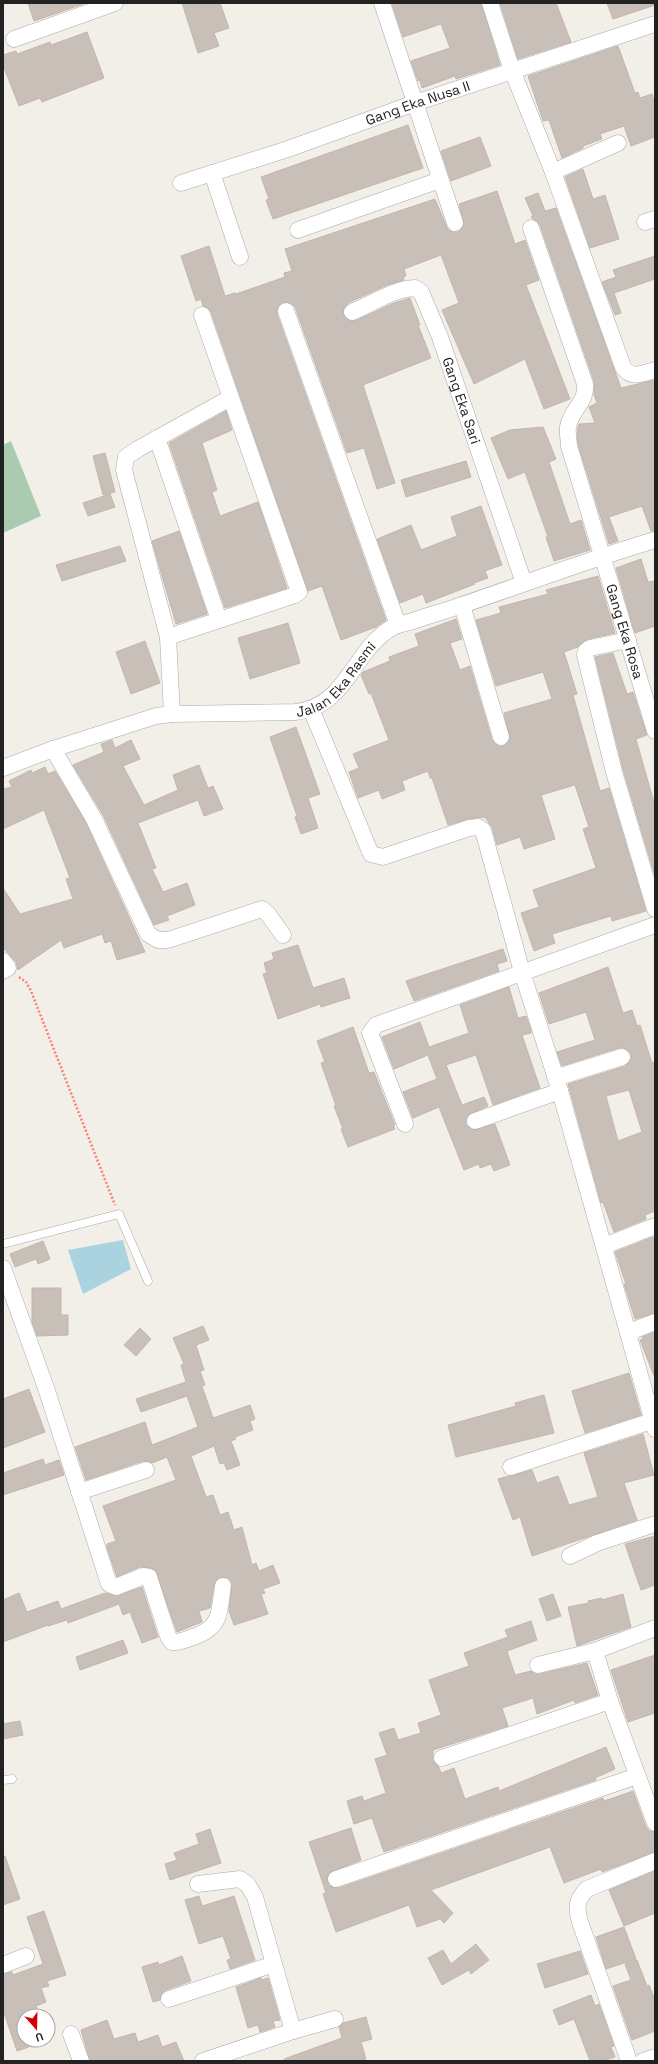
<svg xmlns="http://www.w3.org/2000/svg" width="658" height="2064" viewBox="0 0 658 2064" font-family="'Space Grotesk',sans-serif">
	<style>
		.cemetery { fill: #aacbaf }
		.water { fill: #aad3df }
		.building { fill: #c7bfb8; stroke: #c4b6ab; fill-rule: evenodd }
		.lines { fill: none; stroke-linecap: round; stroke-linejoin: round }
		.service-casing { stroke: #a9a9a9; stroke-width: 9 }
		.minor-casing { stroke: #a9a9a9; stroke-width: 17 }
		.path { stroke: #fa8072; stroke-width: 2.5; stroke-dasharray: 2 2; stroke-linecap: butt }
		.service { stroke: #fff; stroke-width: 8 }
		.minor { stroke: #fff; stroke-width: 16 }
		.labels { text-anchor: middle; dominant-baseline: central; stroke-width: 3.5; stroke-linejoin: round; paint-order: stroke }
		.street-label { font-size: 14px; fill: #222; stroke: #fff }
	</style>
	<rect width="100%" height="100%" fill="#f2efe9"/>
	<path class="cemetery" d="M11 441 41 516 3 533V445Z"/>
	<path class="water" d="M123 1240 131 1269 83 1294 68 1250Z"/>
	<path class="building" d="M28 3H82L83 4 34 21Z
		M182 3H220L229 28 214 33 219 46 198 53Z
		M392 3H481L500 65 456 79 455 76 422 88 420 80 418 81 411 61 450 48 441 24 403 37Z
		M500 3H556L571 42 518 59Z
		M607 3H654L655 5 613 19Z
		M87 32 104 78 42 102 40 98 19 106 3 65V55L16 51 17 54 50 42 51 45Z
		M618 46 635 93 638 92 640 98 652 94 655 104V137L631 146 624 126 600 134 602 139 583 146V148L562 158 549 120 543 121 528 76Z
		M408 125 423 168 273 219 266 200 269 199 261 177Z
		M480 137 491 166 451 181 441 151Z
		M583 169 593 199 605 195 619 239 590 248 565 177Z
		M497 191 515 244 525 240 539 280 526 285 570 399 544 409 525 359 474 384 442 310 459 303 441 255 404 269 406 276 403 277 404 280 387 285 348 303 343 310 346 319 355 321 394 303 410 298 420 325H418L431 358 363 385 395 483 377 489 364 448 347 453 295 307 292 304 283 302 277 309V314L386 620 376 627 341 640 322 586 308 591 211 312 208 308 203 306 201 299 196 301 181 256 209 246 225 296 235 293 236 294 285 277 284 273 292 271 285 249 435 199 448 230 453 232H458L464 225 459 204Z
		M538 193 545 211 556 208 621 388 655 380V531H651L642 506 609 517 618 541 609 544 578 444 577 433 579 424 595 423 589 407 597 403 594 395V381L540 225 531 217 533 216 525 198Z
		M655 256V279L614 293 621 313 615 315 602 282 616 277 613 270Z
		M226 411 232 430 202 443 217 490 212 492 220 516 258 502 287 588 225 608 169 443Z
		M543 427 556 459 549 462 570 524 581 520 590 550 554 561 546 537H548L525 472 508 479 491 438 510 430Z
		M105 453 115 492 103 495 93 456Z
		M466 461 471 477 406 497 401 480Z
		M110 494 115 507 88 516 83 503Z
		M481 506 502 565 485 571 488 578 474 583 475 584 426 603 423 594 400 603 377 539 411 525 421 550 457 536 451 517Z
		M179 531 207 614 176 624 152 541Z
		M120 546 126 561 62 581 56 565Z
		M641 559 648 582 655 581V626L635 633 616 568Z
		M598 576 615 633 588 639 578 647 564 652 577 694 573 695 600 791 609 788 646 911 612 921 611 916 552 934 555 943 534 951 521 913 539 907 533 890 596 868 583 829 589 827 575 785 541 795 555 839 524 849 520 837 497 845 492 827 485 817 468 819 448 825 432 778H430L428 771 402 781 405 790 382 799 379 790 358 798 349 772 359 768 353 754 389 740 371 693 369 694 361 675 363 672 390 661 389 657 419 646 415 634 456 619 462 639 450 643 460 670 470 666 492 740 498 746H504L510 739 504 713 552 699 543 672 496 686 476 620 501 613 499 607 548 594 546 590Z
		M288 623 300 663 250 679 238 638Z
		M145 641 160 683 131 694 116 652Z
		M613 653 627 694 633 692 647 735 636 739 655 806V876L623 769 595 657Z
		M296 727 320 794 308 798 318 828 301 834 295 817 297 816 270 737Z
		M112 740 115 748 131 740 140 759 123 766 144 805 178 790 173 775 199 765 208 788 213 786 223 809 204 816 198 800 138 823 156 868 152 869 163 892 187 883 195 905 167 916 169 920 154 925 103 815 73 765 104 752 101 744Z
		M45 767 48 774 55 771 86 823 145 952 117 960 111 941 105 943 102 934 64 948 61 940 18 970 16 962 3 948V888L20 914 73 899 66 879 70 878 44 810 3 829V789L12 787 9 781 31 770 32 773Z
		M298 945 313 988 344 978 350 998 321 1007 320 1004 278 1019 263 974 267 973 264 963 274 959 272 953Z
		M503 949 507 961 497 964 499 971 414 1001 406 981Z
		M608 967 623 1013 632 1010 637 1026 640 1025 652 1063 655 1062V1211L645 1215 646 1219 614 1232 603 1202 601 1203 568 1084 625 1066 631 1059V1054L624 1048H619L562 1066 557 1052 595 1040 586 1012 549 1024 539 993ZM629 1090 642 1132 618 1141 606 1096Z
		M509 987 518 1018 526 1016 531 1030V1033L522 1035 540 1088 493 1105 476 1055 446 1065 462 1105 484 1097 488 1106 468 1115 466 1119V1125L474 1130 495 1124 510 1165 494 1171 491 1164 480 1168 479 1164 464 1170 439 1107 413 1118 403 1092 437 1079 428 1055 394 1069 382 1037 420 1022 429 1047 469 1033 460 1005Z
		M353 1027 369 1073 374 1072 395 1125H393L395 1129 348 1147 341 1129H343L334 1106H336L321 1063 325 1062 317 1041Z
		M653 1237 655 1242V1313L635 1319 624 1284H626L615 1252Z
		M43 1241 50 1259 38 1264 36 1259 15 1267 10 1254Z
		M32 1288H61V1315H68V1335L37 1336 32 1322Z
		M203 1326 209 1340 196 1345 204 1370 200 1371 205 1385 202 1386 213 1418 250 1405 255 1419 250 1421 253 1430 235 1437 236 1439 231 1441 240 1465 227 1470 224 1463 220 1464 214 1446 191 1456 206 1497 213 1495 220 1515 228 1512 234 1530 242 1527 252 1565 256 1563 259 1571 273 1565 280 1583 263 1589 265 1593 261 1594 268 1614 234 1625 229 1611 232 1583 228 1578 219 1577 214 1585 210 1608 199 1611 202 1622 177 1632 155 1570 151 1568 140 1567 117 1577 107 1548V1544L116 1541 103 1506 176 1480 167 1457 152 1463 143 1461 86 1480 75 1447 145 1422 152 1445 198 1427 187 1396 141 1412 136 1399 186 1382 181 1365 184 1364 173 1338Z
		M140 1328 151 1339 136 1356 124 1345Z
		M655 1332V1376H654L640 1340 643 1339 642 1337Z
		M629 1373 641 1415 585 1433 572 1391Z
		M29 1389 45 1432 3 1448V1399Z
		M544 1395 554 1433 456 1457 448 1425 516 1406 515 1403Z
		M643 1434 654 1475 624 1483 637 1520 532 1556 520 1517 513 1520 498 1479 532 1470 537 1483 558 1476 569 1505 598 1497 584 1453Z
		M43 1459 45 1465 59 1460 64 1475 3 1495V1473Z
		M655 1536V1585L641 1590 625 1544Z
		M142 1587 158 1637 142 1643 130 1612 123 1615 119 1604 68 1623 67 1620 48 1626V1625L3 1642V1600L19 1593 27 1612 58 1601 61 1609 105 1593 116 1596Z
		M553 1594 561 1616 547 1621 539 1599Z
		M623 1594 631 1627 577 1646 568 1607 589 1603 588 1601 602 1598V1600Z
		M531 1621 537 1640 507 1651 515 1675 531 1671 535 1674H540L587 1663 598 1695 575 1703 574 1700 537 1714 533 1698 502 1708 508 1726 433 1750V1761L439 1767 441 1773 454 1768 465 1799 498 1787 499 1791 606 1747 615 1769 595 1778 596 1780 384 1852 372 1818 354 1824 347 1801 362 1796 364 1801 386 1793 375 1759 387 1755 379 1733 394 1728 398 1740 421 1733 418 1723 441 1715 429 1680 469 1666 464 1653 508 1637 505 1630Z
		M123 1640 128 1653 80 1670 76 1657Z
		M655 1655V1713L628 1722 611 1670Z
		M20 1721 23 1735 3 1739V1724Z
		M633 1791 646 1827 649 1831 655 1832V1852L602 1872 601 1869 564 1883 550 1847 431 1890 453 1913 444 1923 440 1919 417 1927 409 1905 336 1932 323 1894 326 1893 309 1842 351 1828 361 1860 329 1873 327 1878 329 1886 339 1888 603 1798 604 1801Z
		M210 1829 221 1863 170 1880 165 1864 177 1860 174 1853 199 1844 196 1834Z
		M3 1856H5L20 1899 3 1905Z
		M655 1871V1913L624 1926 609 1890Z
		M199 1896 202 1906 234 1896 255 1960 230 1969 227 1960 231 1959 223 1936 199 1944 185 1900Z
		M44 1911 66 1975 47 1981 49 1986 41 1988 46 2002 36 2006 40 2016H24V2040H26L29 2047 17 2051 3 2010V1974L12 1972 13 1975 43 1964 27 1917Z
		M624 1927 636 1959 606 1969 596 1937Z
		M476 1944 489 1960 471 1974 469 1970 442 1985 428 1958 443 1950 451 1964Z
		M580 1951 588 1974 545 1988 537 1964Z
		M182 1956 191 1981 166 1990 162 1993 160 2000 153 2002 142 1967 158 1962 159 1965Z
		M637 1960 647 1986 649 1985 655 2000V2031L632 2040 613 1986 631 1980 625 1964Z
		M261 1978 262 1980 268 1978 280 2020 273 2021 275 2027 260 2032 258 2025 248 2028 236 1987Z
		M591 1995 595 2006 599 2004 614 2046 611 2047 615 2057 603 2061H590L574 2019 559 2025 553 2010Z
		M366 2017 372 2039 361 2042 366 2059 357 2061H284V2059L342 2038 339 2027 343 2023Z
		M107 2020 114 2039 135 2033 138 2042 158 2035 162 2047 176 2042 184 2061H90L81 2030Z"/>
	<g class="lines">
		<defs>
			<path id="service" d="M3 1244 119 1214 148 1281
				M3 1780 12 1779"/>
			<g id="minor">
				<path d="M382 3 455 223"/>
				<path d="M490 3 512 70 553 172 623 367C632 380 642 373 655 370"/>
				<path d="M14 39 115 3"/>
				<path d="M553 172 618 143"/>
				<path d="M212 173 240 257"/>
				<path id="s1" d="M181 183 288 149 415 103 655 24"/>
				<path d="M645 222 655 219"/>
				<path id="s2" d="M531 228 585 384C587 403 571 409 568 427 567 433 569 440 569 446L655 731"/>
				<path d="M298 230 440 180"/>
				<path d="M286 311 398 625"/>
				<path id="s3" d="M352 312C373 304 392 289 415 288L421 292 440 337 524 583"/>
				<path d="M157 438 219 620"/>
				<path d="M462 605 501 737"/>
				<path d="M168 637 295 595 299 592 202 315"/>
				<path d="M628 640 590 648 586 651 585 655 614 772 655 909"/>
				<path d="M311 709 371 854 383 857 469 828 478 827 483 830 522 972 560 1091 655 1429"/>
				<path d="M172 714 168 637 124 470 126 457 138 449 230 398"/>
				<path d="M53 749 94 819 148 934 158 940H168L262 909 268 914 283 935"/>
				<path id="s4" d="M3 768 53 749 156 716 172 714 295 712C348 707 352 650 393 627 399 624 406 623 413 621 429 615 446 611 462 605 527 583 590 559 655 540"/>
				<path d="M3 961 8 968 3 971"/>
				<path d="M555 1078 622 1057"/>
				<path d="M475 1121 560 1091"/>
				<path d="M405 1124 370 1033 376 1025 655 925"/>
				<path d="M604 1246 655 1226"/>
				<path d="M3 1268 46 1388 109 1584 116 1587 143 1576 149 1577 168 1636 172 1642H175C182 1642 189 1638 196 1636 222 1626 219 1611 223 1586"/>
				<path d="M629 1332 655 1322"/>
				<path d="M511 1467 655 1420"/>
				<path d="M79 1492 146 1470"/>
				<path d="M570 1556 597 1543 655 1524"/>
				<path d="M595 1651 610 1701 655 1823"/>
				<path d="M538 1665 595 1651 655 1628"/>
				<path d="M442 1758 610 1701"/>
				<path d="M336 1879 637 1776"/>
				<path d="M198 1884 240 1879 248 1885 255 1897 293 2031"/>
				<path d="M3 1965 26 1956"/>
				<path d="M169 1999 274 1964"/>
				<path d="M71 2034 81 2061"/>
				<path d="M203 2061 293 2031 335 2019"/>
				<path d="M629 2061 580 1922C576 1907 576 1900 587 1889L655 1861"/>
				<path d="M643 2061 655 2057"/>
			</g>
		</defs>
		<use href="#service" class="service-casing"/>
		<use href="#minor" class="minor-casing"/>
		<path class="path" d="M19 977 26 982 31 991 115 1205"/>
		<use href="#service" class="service"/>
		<use href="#minor" class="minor"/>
	</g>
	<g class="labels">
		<g class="street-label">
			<text stroke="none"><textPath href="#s1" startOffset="250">Gang Eka Nusa II</textPath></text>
			<text stroke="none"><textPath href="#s3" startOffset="191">Gang Eka Sari</textPath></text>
			<text stroke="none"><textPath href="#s2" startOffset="425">Gang Eka Rosa</textPath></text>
			<text stroke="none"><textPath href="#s4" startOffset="355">Jalan Eka Rasmi</textPath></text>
		</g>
	</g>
	<rect width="658" height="2064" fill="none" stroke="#222222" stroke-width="8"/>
	<g transform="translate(36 2028) rotate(160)"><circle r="19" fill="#ffffff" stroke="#a7a7a7"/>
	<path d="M0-3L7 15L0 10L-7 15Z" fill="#d40000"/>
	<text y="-6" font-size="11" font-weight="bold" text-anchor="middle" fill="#222222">U</text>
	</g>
</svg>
